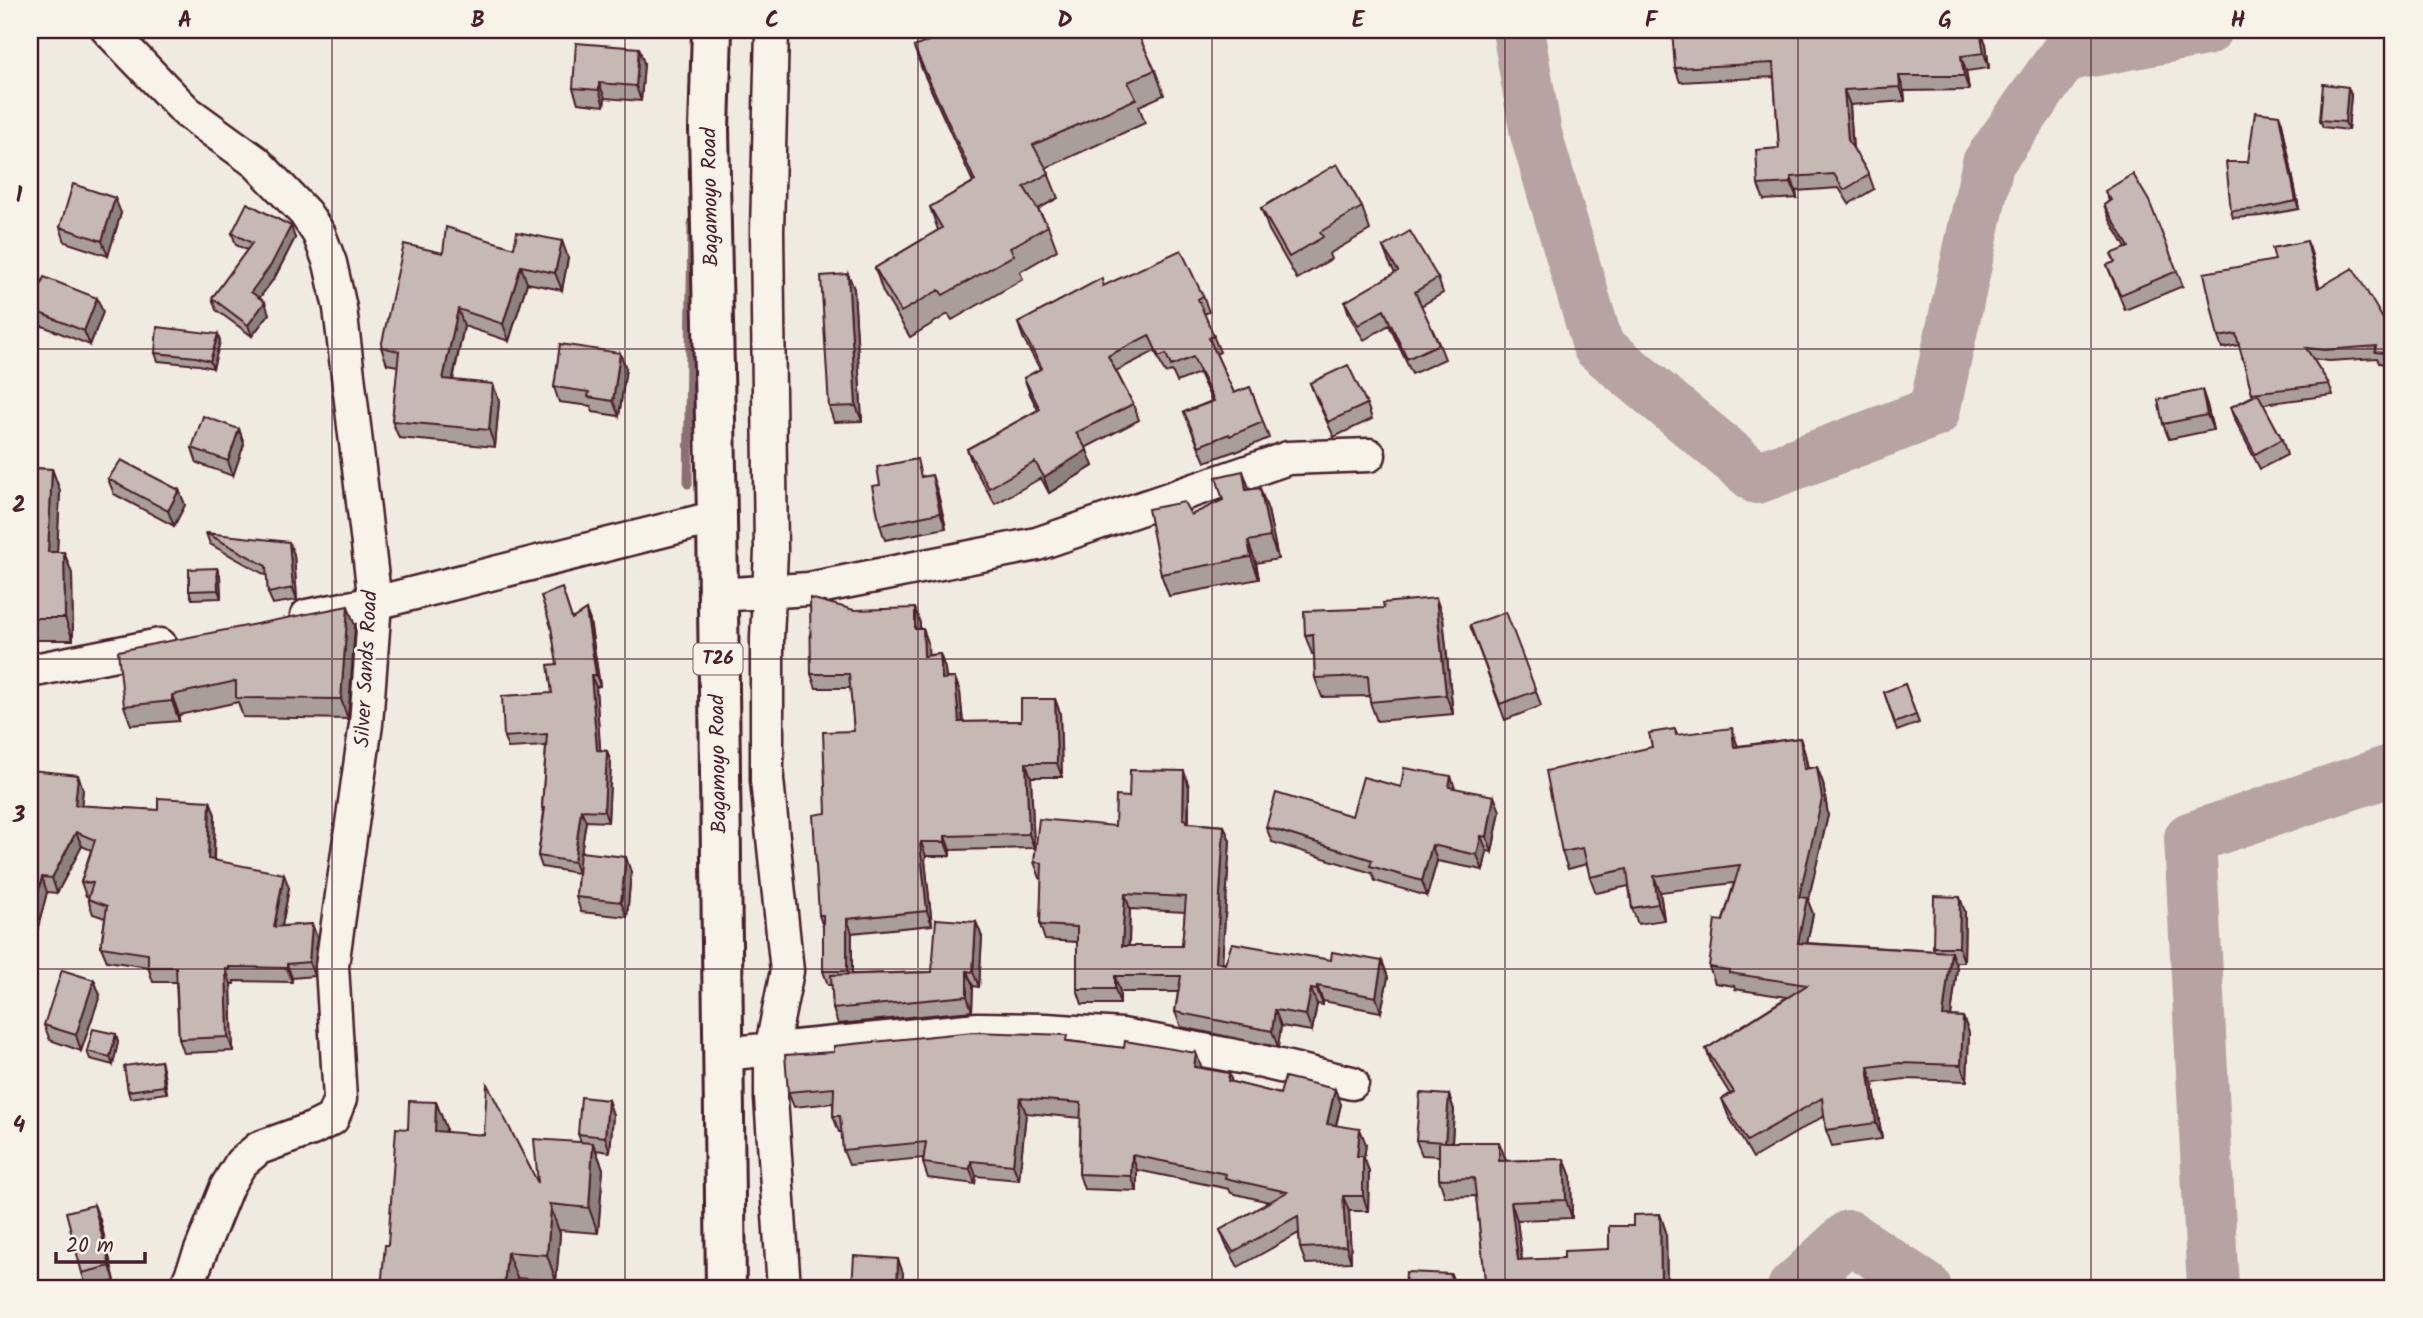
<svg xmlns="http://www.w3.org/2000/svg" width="2423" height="1318" viewBox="0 0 2423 1318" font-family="Kalam,sans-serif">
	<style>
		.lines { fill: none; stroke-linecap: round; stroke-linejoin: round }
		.stream { stroke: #8b6f72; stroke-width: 9 }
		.river { stroke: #b7a4a2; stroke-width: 52 }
		.street-casing { stroke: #4a1f2b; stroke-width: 37 }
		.highway-casing { stroke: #4a1f2b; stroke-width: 44 }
		.street { stroke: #f7f3e8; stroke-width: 32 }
		.highway { stroke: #f7f3e8; stroke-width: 38 }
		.wall { fill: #aa9e9a; stroke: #4a1f2b; stroke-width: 2; fill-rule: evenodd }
		.shaded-wall { fill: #8b817d; stroke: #4a1f2b; stroke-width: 2 }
		.building { fill: #c6b8b3; stroke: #4a1f2b; stroke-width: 2; fill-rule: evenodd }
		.grid { fill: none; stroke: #4a1f2b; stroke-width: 2; stroke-opacity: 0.55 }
		.labels { text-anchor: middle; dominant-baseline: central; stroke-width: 6; stroke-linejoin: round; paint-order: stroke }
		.shield { fill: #f7f3e8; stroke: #7e5f64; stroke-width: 2 }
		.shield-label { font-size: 19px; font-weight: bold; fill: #4a1f2b }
		.street-label { font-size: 21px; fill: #4a1f2b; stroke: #f7f3e8 }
		.neatline { fill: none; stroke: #4a1f2b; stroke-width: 2.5 }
		.grid-label { font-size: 23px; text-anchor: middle; font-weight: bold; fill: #4a1f2b }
	</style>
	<rect width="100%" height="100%" fill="#f0ebe0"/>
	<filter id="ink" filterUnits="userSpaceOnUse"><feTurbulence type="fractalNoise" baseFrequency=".0143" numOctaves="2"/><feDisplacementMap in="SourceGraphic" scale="14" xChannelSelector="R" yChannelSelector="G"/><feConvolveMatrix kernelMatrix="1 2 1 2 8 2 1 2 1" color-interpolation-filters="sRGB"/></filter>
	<g filter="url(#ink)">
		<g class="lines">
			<path class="stream" d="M688 484 692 224"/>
			<path class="river" d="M1518 30 1536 134 1598 346 1757 478 1934 412 1988 163 2064 56 2206 30
				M1793 1288 1849 1236 1926 1288
				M2213 1288 2190 838 2393 770"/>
			<defs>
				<path id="street" d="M108 30 187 112 256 162 305 213 319 234 330 263 340 308 375 603 366 724 332 966 340 1099 332 1119 312 1129 259 1148 241 1163 227 1186 186 1288
					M772 30 767 231 771 551 767 638V780L787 971 771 1051V1098L784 1288
					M717 595 809 589 1037 544 1288 458 1369 455
					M307 616 375 603 717 517
					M30 671 160 645
					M723 1054 978 1029 1046 1030 1122 1035 1246 1058 1352 1083"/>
				<path id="highway" d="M712 30 709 129 717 517 726 1288"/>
			</defs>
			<use href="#street" class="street-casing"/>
			<use href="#highway" class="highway-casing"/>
			<use href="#street" class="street"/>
			<use href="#highway" class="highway"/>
		</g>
		<path class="wall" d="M1982 35 1986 44 1989 68 1966 71 1969 90 1904 91 1905 101 1850 105 1853 148 1869 175 1874 189 1849 204 1839 188 1796 191 1797 198 1764 200 1758 185 1779 148 1774 77 1680 82 1675 68Z
			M914 47 1155 70 1164 95 1139 106 1145 123 1046 168 1058 198 1038 209 1048 226 1057 250 1020 272 1023 279 952 320 948 314 910 337 883 292 875 268 938 230 930 207 973 182 923 72Z
			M644 63 641 101 605 98 604 106 578 103 573 88Z
			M2351 95 2348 130 2323 127 2320 120Z
			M2282 123 2299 209 2261 216 2233 218 2231 211 2248 162Z
			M2105 191 2177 271 2183 286 2125 310 2107 265 2115 262 2126 248 2110 220 2104 205 2109 201Z
			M1362 207 1370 230 1329 254 1331 259 1297 279 1269 230 1261 208Z
			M121 213 108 256 65 242 60 227Z
			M232 233 295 238 275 277 259 298 269 314 252 336 216 310 212 298 247 250 236 245Z
			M562 241 568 258 562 290 527 283 509 341 464 326 453 380 499 401 495 447 399 438 392 421 398 366 387 364 381 347 514 248Z
			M1383 247 1438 278 1443 293 1421 306 1439 344 1445 359 1412 374 1389 325 1364 340 1350 317 1345 302 1395 273 1389 262Z
			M2311 252 2319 287 2389 329 2393 330V365L2379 363 2377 358 2329 361 2313 359 2329 384 2333 395 2263 404 2282 439 2287 455 2260 469 2236 422 2231 407 2253 396 2239 345 2222 348 2218 337 2275 260Z
			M848 274 854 289 862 421 834 422 829 407Z
			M30 280 103 312 90 345 30 321Z
			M1105 285 1203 296 1209 312 1204 314 1220 352 1216 354 1234 393 1250 387 1269 438 1236 452 1235 451 1205 462 1184 412 1212 401 1199 373 1177 382 1172 371 1165 373 1155 351 1116 371 1133 404 1139 420 1085 448 1093 466 1049 493 1041 478 995 504 973 466 967 449 1038 410 1030 394 1024 378 1040 369 1024 340 1018 323Z
			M218 334 220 341 213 368 199 365 158 361 155 353Z
			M626 368 619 416 593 412 591 406 559 402 554 387Z
			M1310 383 1367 404 1372 419 1334 437 1316 398Z
			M2202 390 2207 405 2213 430 2169 439 2163 424Z
			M239 429 244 444 233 476 197 463 192 448Z
			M30 468 52 469 60 491 57 552H64L72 574 73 640H32L30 633Z
			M923 476 937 490 946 528 885 540 880 525Z
			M108 479 179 490 185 505 174 526 114 494Z
			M1250 490 1268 510 1278 559 1256 563 1259 579 1169 596 1161 574 1191 515Z
			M206 533 294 554 297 600 273 604 268 593 267 576 210 544Z
			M220 575 221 598 192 599 189 591Z
			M562 588 572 619 586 610 590 621 600 686 596 687 600 750 607 751 611 763 608 822 586 821 581 852 631 872 627 917 581 912 576 897 578 873 542 867 538 856 544 812 542 808 546 746 508 748 504 737 552 693 557 664Z
			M854 610 920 623V629H923L928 643V655L940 654 945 669 946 678H955L960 692 963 722 1021 721 1055 699 1060 713 1062 777H1031L1034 848 950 850V856H926L925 860 932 925 852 933V974L932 972 976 922 982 937 979 987 973 986 972 1011 838 1024 833 1009 832 985H828L823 971V927L819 915 826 813 854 731 851 688H816L811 674Z
			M1443 618 1453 714 1377 721 1370 702V696L1322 697 1315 678 1314 654H1312L1305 635Z
			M1470 625 1536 691 1541 706 1505 720Z
			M355 626 348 719 243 717 238 702 179 715V721L131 725 124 706Z
			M1905 684 1919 723 1897 731 1884 692Z
			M1675 729 1677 735 1737 744 1738 746 1800 738 1805 754 1808 768 1817 767 1823 783 1828 815 1808 901 1813 914 1807 943 1934 951 1933 947 1965 912 1964 962H1955L1957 968 1951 1016 1963 1017 1969 1033 1967 1081 1905 1079 1873 1083 1882 1139 1832 1146 1826 1130 1824 1116 1753 1158 1728 1115 1722 1099 1730 1094 1712 1065 1706 1049 1787 997 1735 989 1734 986 1715 983 1709 967 1734 883 1660 892 1664 920 1638 924 1632 908 1629 886 1596 893 1590 877 1587 864 1568 869 1562 852 1652 747Z
			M30 770 83 789 81 806 158 810 210 801 215 815 214 860 289 888 282 926 312 924 317 938 314 976 292 978V982L234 981V984H231L233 1051 184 1053 179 1039 176 982H153L148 967 107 961 101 947 105 918 93 914 88 899 89 897 86 896 81 882 91 850 82 846 57 893 47 892 31 954 30 953Z
			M1189 787V823L1224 826 1230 841 1222 963 1331 960 1382 961 1388 977 1381 1012 1323 1001V1005L1317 1004 1312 1031 1281 1026 1278 1047 1181 1027 1175 1012 1178 992H1120V1004H1082L1077 989V942L1045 940 1040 925 1042 878H1040L1034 862 1115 826 1129 797ZM1130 909 1185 912 1182 946H1129Z
			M1401 787 1455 788 1500 811 1492 852 1487 851 1483 870 1437 861 1427 896 1375 881 1372 873 1272 842 1266 827 1352 816Z
			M94 980 100 995 81 1051 50 1040 44 1025Z
			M116 1034 118 1042 113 1065 90 1059 87 1051Z
			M1069 1041 1124 1048 1196 1053 1201 1068 1229 1073 1232 1082 1280 1094 1341 1104 1336 1126 1366 1144 1364 1158 1369 1171 1368 1211H1349L1351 1262 1306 1264 1300 1248 1299 1233 1238 1267 1226 1245 1220 1230 1269 1202 1231 1193 1229 1189 1137 1170V1191L1084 1189 1079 1174 1081 1118 1026 1113 1019 1180 976 1176 975 1184 928 1178 923 1163V1158L849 1165 843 1150 842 1132H839L833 1116V1103L794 1107 788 1092Z
			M161 1061 163 1069 167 1093 130 1098 128 1091Z
			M1449 1095 1454 1110 1452 1142 1506 1161 1564 1159 1571 1177 1572 1218 1517 1220 1522 1260 1564 1258 1609 1249 1633 1226 1660 1214 1666 1232 1667 1288H1486L1476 1196 1445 1197 1439 1179V1156L1422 1155 1416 1140Z
			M608 1100 613 1115 610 1152 596 1150 603 1169 598 1233 559 1230 560 1234 556 1281 517 1278 516 1288H381L388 1245 408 1129 436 1102 446 1128 445 1132 538 1183 581 1142 578 1134Z
			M94 1205 100 1220 115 1281 87 1288 82 1273Z"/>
		<path class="shaded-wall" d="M1978 30H1982V35L1986 44 1989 68 1984 53Z
			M639 48 644 63 641 101 636 86Z
			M1961 56 1966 71 1969 90 1964 76Z
			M1899 76 1904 91 1905 101 1900 87Z
			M599 83 605 98 604 106 599 90Z
			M2348 87 2351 95 2348 130 2345 122Z
			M1844 90 1850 105 1853 154 1848 140Z
			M2279 115 2282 123 2299 209 2296 201Z
			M1791 177 1796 191 1797 198 1791 183Z
			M115 198 121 213 108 256 102 241Z
			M291 226 295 238 275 277 255 304 251 292Z
			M562 241 568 258 562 290 555 273Z
			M2307 241 2311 252 2322 299 2318 288Z
			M521 266 527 283 509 341 503 324Z
			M848 274 854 289 862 421 856 406Z
			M97 298 103 312 90 345 84 331Z
			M265 302 269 314 252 336 248 325Z
			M458 309 464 326 449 396 443 379Z
			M218 334 220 341 213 368 210 361Z
			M620 353 626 368 619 416 613 401Z
			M493 384 499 401 495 447 489 430Z
			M2202 390 2207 405 2213 430 2207 415Z
			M239 429 244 444 233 476 228 461Z
			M1087 450 1093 466 1049 493 1044 477Z
			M52 469 60 491 56 574 48 552Z
			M1243 471 1251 493 1246 490Z
			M932 475 937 490 946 528 940 513Z
			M1260 488 1268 510 1278 559 1270 537Z
			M179 490 185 505 174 526 168 511Z
			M1248 541 1256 563 1259 579 1251 557Z
			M289 542 294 554 297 600 293 588Z
			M64 552 72 574 73 640 65 618Z
			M217 568 220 575 221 598 218 590Z
			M1436 598 1443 618 1453 714 1446 695Z
			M348 606 355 626 348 719 341 699Z
			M915 608 920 623V643L915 629Z
			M586 610 590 621 600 686 596 675Z
			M923 629 928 643 929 670 924 656Z
			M940 654 945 669 947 693 942 679Z
			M591 675 596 687 601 761 597 750Z
			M955 678 960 692 964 736 959 722Z
			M172 695 179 715V721L172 701Z
			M1055 699 1060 713 1062 777 1057 763Z
			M1732 728 1737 744 1740 763 1734 747Z
			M1800 738 1805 754 1810 785 1804 769Z
			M607 751 611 763 608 822 604 811Z
			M1026 763 1031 777 1034 848 1029 834Z
			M1817 767 1823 783 1828 815 1808 901 1813 914 1804 959 1798 943 1799 897Z
			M1184 771 1189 787 1188 827 1183 819Z
			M78 775 83 789 80 820 75 805Z
			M1451 776 1456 791 1449 787Z
			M1494 796 1500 811 1492 852 1487 837Z
			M210 801 215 815 213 874 208 859Z
			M581 810 586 821 578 873 574 862Z
			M1224 826 1230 841 1221 978 1216 962Z
			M76 832 82 846 57 893 52 878Z
			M945 836 950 850V856L945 842Z
			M1481 836 1487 851 1483 870 1477 855Z
			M921 842 926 856 925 860 932 925 927 911 920 845Z
			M1432 845 1437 861 1427 896 1422 881Z
			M626 857 631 872 627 917 621 902Z
			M284 874 289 888 279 941 274 927Z
			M1654 876 1660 892 1664 920 1658 904Z
			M42 877 47 892 31 954 30 950V924Z
			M1125 894 1130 909 1128 961 1122 946Z
			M1960 897 1965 912 1964 962 1959 947Z
			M847 919 852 933V985L847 971Z
			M976 922 982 937 979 987 973 972Z
			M312 924 317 938 314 976 309 962Z
			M1951 952 1957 968 1949 1032 1943 1016Z
			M1382 961 1388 977 1381 1012 1376 997Z
			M287 964 292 978V982L287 968Z
			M226 969 231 984 233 1051 228 1037Z
			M967 971 973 986 972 1011 967 996Z
			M1115 976 1120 992V1004L1115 989Z
			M94 980 100 995 81 1051 76 1035Z
			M1317 986 1323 1001V1005L1317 990Z
			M1311 989 1317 1004 1312 1031 1306 1015Z
			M1275 1010 1281 1026 1278 1047 1272 1031Z
			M1963 1017 1969 1033 1967 1081 1961 1065Z
			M116 1034 118 1042 113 1065 110 1057Z
			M1196 1053 1202 1068 1194 1067Z
			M161 1061 163 1069 167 1093 164 1086Z
			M1868 1067 1873 1083 1882 1139 1876 1123Z
			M1335 1089 1341 1104 1332 1140 1327 1124Z
			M1449 1095 1454 1110 1451 1157 1445 1142Z
			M1020 1098 1026 1113 1019 1180 1013 1165Z
			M608 1100 613 1115 610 1152 605 1137Z
			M436 1102 446 1128 445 1157 435 1131Z
			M1360 1129 1366 1144 1364 1158 1369 1171 1368 1211 1363 1196 1357 1156Z
			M1499 1142 1506 1160V1179L1499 1161Z
			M593 1143 603 1169 598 1233 589 1208Z
			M1132 1155 1137 1170V1191L1131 1176Z
			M1564 1159 1571 1177 1572 1218 1566 1200Z
			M971 1161 976 1176 975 1184 970 1169Z
			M1343 1196 1349 1211 1351 1262 1346 1246Z
			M1511 1202 1517 1220 1524 1278 1518 1260Z
			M94 1205 100 1220 115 1281 110 1266Z
			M551 1208 560 1234 556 1281 547 1255Z
			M1660 1214 1666 1232 1667 1288H1661Z
			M507 1252 517 1278 516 1288H504Z
			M898 1259 903 1273V1288H897Z
			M1451 1274 1456 1288H1450Z"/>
		<path class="building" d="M953 30H1136L1155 70 1128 82 1136 99 1033 145 1049 173 1024 187 1048 226 1010 248 1014 255 943 295 939 290 901 312 875 268 942 228 930 207 975 181 914 47Z
			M1672 30H1980L1984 53 1961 56 1964 76H1899L1900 87 1844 90 1848 140 1869 175 1844 190 1834 174 1791 177V183L1758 185 1756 150 1779 148 1773 63 1675 68Z
			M576 43 639 48 636 86 599 83V90L573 88Z
			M2323 84 2348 87 2345 122 2320 120Z
			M2255 112 2279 115 2296 201 2258 209 2231 211 2226 162H2248Z
			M1337 164 1362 207 1320 232 1323 237 1289 257 1261 208Z
			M2133 174 2149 201 2177 271 2120 295 2107 265 2115 262 2111 254 2129 247 2104 205 2111 200 2105 191Z
			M73 184 115 198 102 241 60 227Z
			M247 203 291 226 271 265 251 292 265 302 248 325 212 298 252 243 232 233Z
			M446 227 514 248 517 232 562 241 555 273 521 266 503 324 458 309 443 379 493 384 489 430 392 421 399 351 381 347 404 244 443 253Z
			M1410 231 1438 278 1415 292 1439 344 1407 359 1384 310 1358 325 1345 302 1398 271 1383 247Z
			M2307 241 2318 288 2353 268 2389 329 2393 330V354L2375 352 2376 346 2325 350 2306 348 2329 384 2252 393 2236 334 2218 337 2204 273 2275 260 2272 248Z
			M1181 250 1203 296 1198 299 1214 336 1209 338 1234 393 1250 387 1263 422 1230 436 1229 434 1199 446 1184 412 1214 401 1193 357 1171 366 1166 354 1159 357 1149 335 1108 356 1133 404 1076 433 1087 450 1044 477 1035 462 989 488 967 449 1040 409 1024 378 1042 368 1018 323 1102 278 1103 286Z
			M848 274 856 406 829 407 821 276Z
			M44 277 97 298 84 331 30 309V280L41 285Z
			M157 327 218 334 210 361 196 357 155 353Z
			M560 344 620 353 613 401 588 397 589 392 554 387Z
			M1348 365 1367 404 1328 422 1310 383Z
			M2202 390 2207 415 2163 424 2158 400Z
			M2258 394 2282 439 2255 454 2231 407Z
			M203 416 239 429 228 461 192 448Z
			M917 459 921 477 932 475 940 513 880 525 872 486 880 485 877 467Z
			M121 460 179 490 168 511 108 479Z
			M30 468 52 469 48 552H64L65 618H30Z
			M1243 471 1246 490 1260 488 1270 537 1248 541 1251 557 1161 574 1148 509 1184 502 1191 515 1223 500 1216 477Z
			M206 533 289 542 293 588 268 593 266 566Z
			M217 568 218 590 189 591V569Z
			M562 588 572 619 586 610 596 675H591L597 750 607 751 604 811 581 810 574 862 538 856 545 808H542L547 734 504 737 502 696 552 693 548 665 557 664 551 627 541 596Z
			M810 598 854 610 915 608V629H923L924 656 940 654 942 679 955 678 959 722 1021 721V699H1055L1057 763H1026L1029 834 945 836V842H921L920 845 927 911 847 919V971H823V915H819L813 815 826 813 823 732 854 731 849 674H811Z
			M1436 598 1446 695 1370 702 1368 676 1315 678 1313 634 1305 635 1304 611 1384 608 1383 603Z
			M348 606 341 699 236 698V681L172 695V701L124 706 118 651Z
			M1506 612 1536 691 1500 704 1470 625Z
			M1905 684 1916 715 1895 723 1884 692Z
			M1732 728 1734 747 1800 738 1804 769 1817 767 1822 799 1799 897 1807 898 1798 943 1951 952 1943 1016 1963 1017 1961 1065 1899 1063 1868 1067 1876 1123 1826 1130 1822 1098 1747 1141 1722 1099 1734 1092 1706 1049 1807 985 1729 973V970L1709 967 1715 920 1723 921 1740 865 1654 876 1658 904 1632 908 1627 869 1590 877 1583 848 1562 852 1546 771 1652 747 1649 733 1675 729 1676 735Z
			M1404 768 1451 776 1449 787 1494 796 1487 837 1481 836 1477 855 1432 845 1422 881 1370 866 1372 860 1266 827 1276 793 1352 816 1363 777 1401 787Z
			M30 770 78 775 75 805 158 810V798L210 801 208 859 284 874 274 927 312 924 309 962 287 964V968L229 967V970L226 969 228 1037 179 1039 176 967H148V954L101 947 107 906 88 899 93 883 81 882 95 840 76 832 52 878 42 877 30 924Z
			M1130 770 1184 771 1183 819 1186 820V823L1224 826 1216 962 1225 964 1232 943 1331 960 1332 952 1382 961 1376 997 1317 986V990L1311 989 1306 1015 1275 1010 1272 1031 1175 1012 1181 976H1115V989H1077V927L1040 925 1042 863 1034 862 1039 819 1115 826 1116 796 1129 797ZM1125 894 1186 897 1182 946H1122Z
			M580 852 626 857 621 902 576 897Z
			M1934 896 1960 897 1959 947H1933Z
			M936 919 976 922 973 972 967 971V996L833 1009 831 975 932 972Z
			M62 970 94 980 76 1035 44 1025Z
			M93 1029 116 1034 110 1057 87 1051Z
			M973 1032 1067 1035 1066 1041 1124 1048 1125 1041 1196 1053 1194 1067 1229 1073 1228 1081 1280 1094 1285 1077 1335 1089 1327 1124 1360 1129 1357 1156H1363V1196H1343L1346 1246 1300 1248 1298 1216 1233 1252 1220 1230 1287 1192 1225 1178 1226 1174 1132 1155 1131 1176 1079 1174 1081 1103 1020 1098 1013 1165 971 1161 970 1169 923 1163 926 1142 843 1150 840 1116H833L834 1088 788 1092 785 1055 834 1052V1046Z
			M161 1061 164 1086 128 1091 124 1066Z
			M487 1084 538 1183 534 1139 593 1143 589 1208 549 1204 551 1208 547 1255 507 1252 504 1288H381L385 1245H388L396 1128 408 1129 409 1101 436 1102 435 1131 484 1135Z
			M1420 1093 1449 1095 1445 1142 1416 1140Z
			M581 1097 608 1100 605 1137 578 1134Z
			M1439 1142H1499V1161L1564 1159 1566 1200 1511 1202 1518 1260 1564 1258V1251L1609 1249V1226H1633V1215L1660 1214 1661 1288H1486L1474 1178 1439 1179Z
			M94 1205 110 1266 82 1273 66 1212Z
			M854 1256 898 1259 897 1288 852 1287Z
			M1406 1272 1451 1274 1450 1288H1405Z"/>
	</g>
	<path class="grid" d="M332 30V1288M625 30V1288M918 30V1288M1212 30V1288M1505 30V1288M1798 30V1288M2091 30V1288M30 349H2393M30 659H2393M30 969H2393"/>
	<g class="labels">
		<rect class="shield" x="693.5" y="643.5" width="49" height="31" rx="5"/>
		<g class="shield-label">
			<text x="718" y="659">T26</text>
		</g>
		<g class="street-label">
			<text transform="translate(711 197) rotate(-91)">Bagamoyo Road</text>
			<text transform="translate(367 669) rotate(-87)">Silver Sands Road</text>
			<text transform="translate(719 764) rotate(-91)">Bagamoyo Road</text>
		</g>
	</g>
	<rect width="2423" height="1318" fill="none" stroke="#f7f3e8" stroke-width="77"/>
	<path d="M56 1252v10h89v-10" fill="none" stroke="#4a1f2b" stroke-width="3.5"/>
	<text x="66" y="1252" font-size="21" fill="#4a1f2b" stroke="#f7f3e8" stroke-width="5" paint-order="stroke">20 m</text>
	<rect x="38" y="38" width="2346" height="1242" class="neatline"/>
	<g class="grid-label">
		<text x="185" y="27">A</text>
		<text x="478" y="27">B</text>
		<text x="772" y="27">C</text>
		<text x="1065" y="27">D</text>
		<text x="1358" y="27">E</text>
		<text x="1651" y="27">F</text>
		<text x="1945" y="27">G</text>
		<text x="2238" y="27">H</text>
		<text x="19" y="202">1</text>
		<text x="19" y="512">2</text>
		<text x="19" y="822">3</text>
		<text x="19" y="1132">4</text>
	</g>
</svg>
